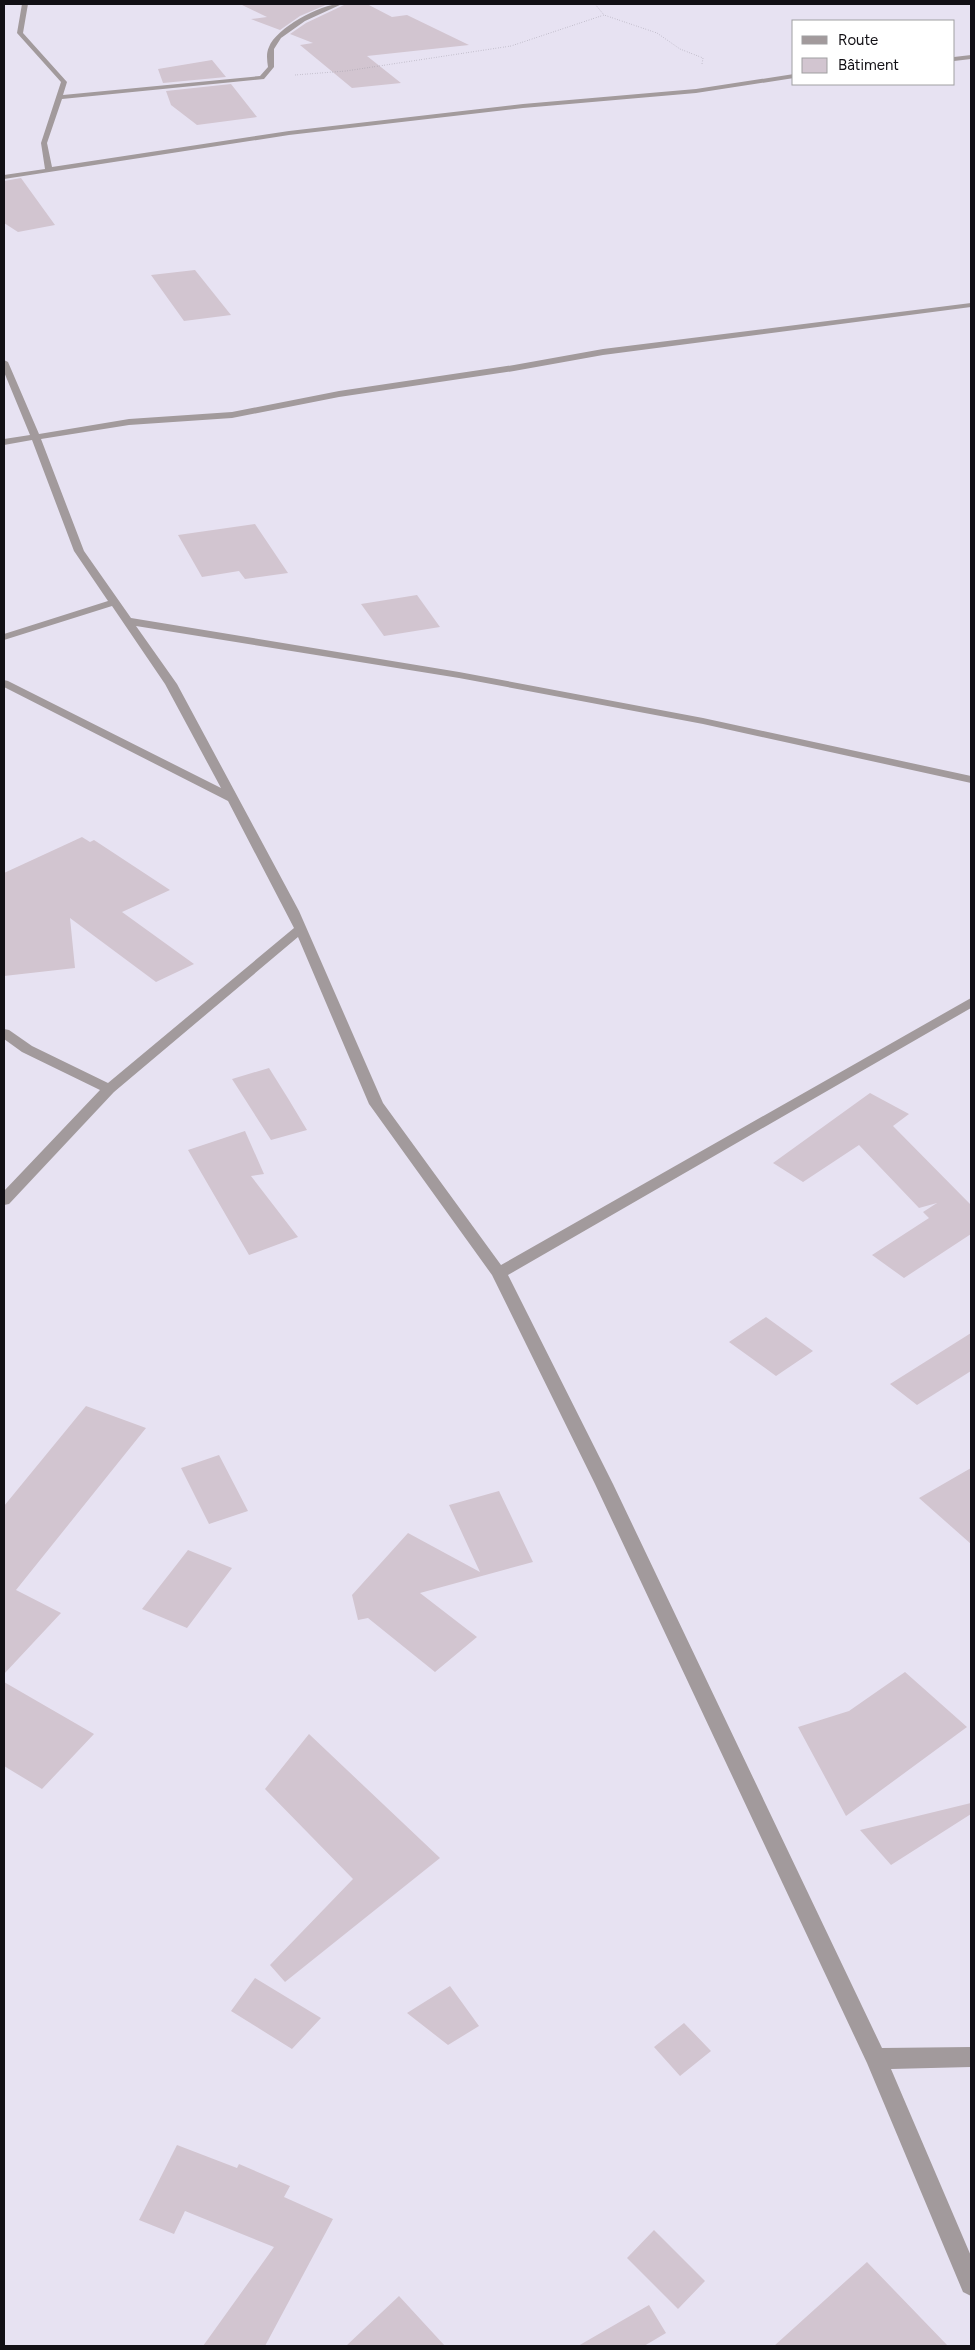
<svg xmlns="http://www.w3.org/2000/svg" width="975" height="2350" viewBox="0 0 975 2350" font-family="Figtree,sans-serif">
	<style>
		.building { fill: #d2c5d0 }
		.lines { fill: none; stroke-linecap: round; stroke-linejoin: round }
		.path { stroke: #a29eaa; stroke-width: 1; stroke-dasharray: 0.5 2; stroke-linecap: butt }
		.minor { fill: #a29a9c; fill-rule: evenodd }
	</style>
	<rect width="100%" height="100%" fill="#e7e2f2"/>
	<path class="building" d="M240 4H328L300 16 280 30 251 19 267 17Z
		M367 4 392 17 407 15 469 45 367 56 401 83 352 88 300 45 313 43 290 34 306 23 344 5Z
		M212 60 226 77 163 83 158 69Z
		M231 84 257 117 197 125 171 105 166 91Z
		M21 178 55 225 18 232 4 223V181Z
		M195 270 231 315 184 321 151 275Z
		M255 524 288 573 245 579 239 571 202 577 178 535Z
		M417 595 440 627 384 636 361 604Z
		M82 837 90 842 94 840 170 890 122 912 194 964 156 982 70 918 75 968 4 976V873Z
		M269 1068 289 1100 307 1130 271 1140 232 1079Z
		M870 1093 909 1114 893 1126 971 1205V1234L904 1278 872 1255 929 1218 923 1212 937 1203 919 1208 859 1145 803 1182 773 1163Z
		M245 1131 264 1174 251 1176 298 1237 249 1255 188 1150Z
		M766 1317 813 1351 776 1376 729 1342Z
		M971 1333V1371L917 1405 890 1384Z
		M86 1406 146 1428 16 1590 61 1613 4 1674V1506Z
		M219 1455 248 1511 209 1524 181 1468Z
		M971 1468V1544L919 1498Z
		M499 1491 533 1562 420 1593 477 1637 435 1672 368 1618 358 1620 352 1595 408 1533 480 1572 449 1505Z
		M188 1550 232 1568 187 1628 142 1609Z
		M905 1672 967 1727 846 1816 798 1727 849 1711Z
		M4 1682 94 1734 42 1789 4 1766Z
		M309 1734 440 1858 285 1982 270 1965 353 1879 265 1789Z
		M971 1803V1814L891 1865 860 1830Z
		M255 1978 321 2018 292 2049 231 2011Z
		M450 1986 479 2026 448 2045 407 2013Z
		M684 2023 711 2051 680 2076 654 2047Z
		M177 2145 237 2168 239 2164 290 2186 284 2197 333 2219 265 2346H203L274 2247 185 2211 174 2234 139 2220Z
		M654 2230 705 2281 678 2309 627 2258Z
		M867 2262 948 2346H774Z
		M399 2296 445 2346H346Z
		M649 2305 666 2333 644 2346H578Z"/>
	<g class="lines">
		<path class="path" d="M595 4 604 15
			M295 75 346 71 511 46 604 15 657 33 680 49 703 58 702 64"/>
		<path class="minor" d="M22 4H28L23 33 67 82 63 95 260 76 268 67C267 60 266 53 269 47 276 28 322 3 342 4L305 21 281 38 274 49V67L264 79 62 99 47 143 52 167 289 131 523 104 696 89 794 74V78L696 93 523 108 289 135 4 179V175L45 169 41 143 61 82 17 33Z
			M971 55V59L954 61V57Z
			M971 303V307L603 355 514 371 339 397 232 418 129 425 41 439 84 551 131 618 459 672 703 718 971 776V783L703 724 459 678 136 626 177 684 299 911 383 1103 501 1265 971 998V1008L508 1275 613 1484 882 2048 971 2047V2067L891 2069 971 2256V2296L963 2292 867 2063 595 1484 492 1275 369 1104 298 937 114 1092 9 1204 4 1205V1191L100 1090 22 1052 4 1039V1029L9 1030 32 1046 108 1083 294 928 228 801 4 687V680L8 681 221 788 165 684 112 606 4 640V634L108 601 74 551 32 440 4 445V439L30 435 4 372V360L8 362 39 434 129 419 232 412 339 391 514 365 603 349Z"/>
	</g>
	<rect width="975" height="2350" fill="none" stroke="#121015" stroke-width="10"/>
	<rect x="792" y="20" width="162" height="65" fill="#ffffff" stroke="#a09fa1"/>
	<rect x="802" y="36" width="25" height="8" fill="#a29a9c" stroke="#a09fa1"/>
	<text x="838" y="45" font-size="15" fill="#121015">Route</text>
	<rect x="802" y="58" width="25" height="15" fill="#d2c5d0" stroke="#a09fa1"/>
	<text x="838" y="70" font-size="15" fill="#121015">Bâtiment</text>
</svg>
